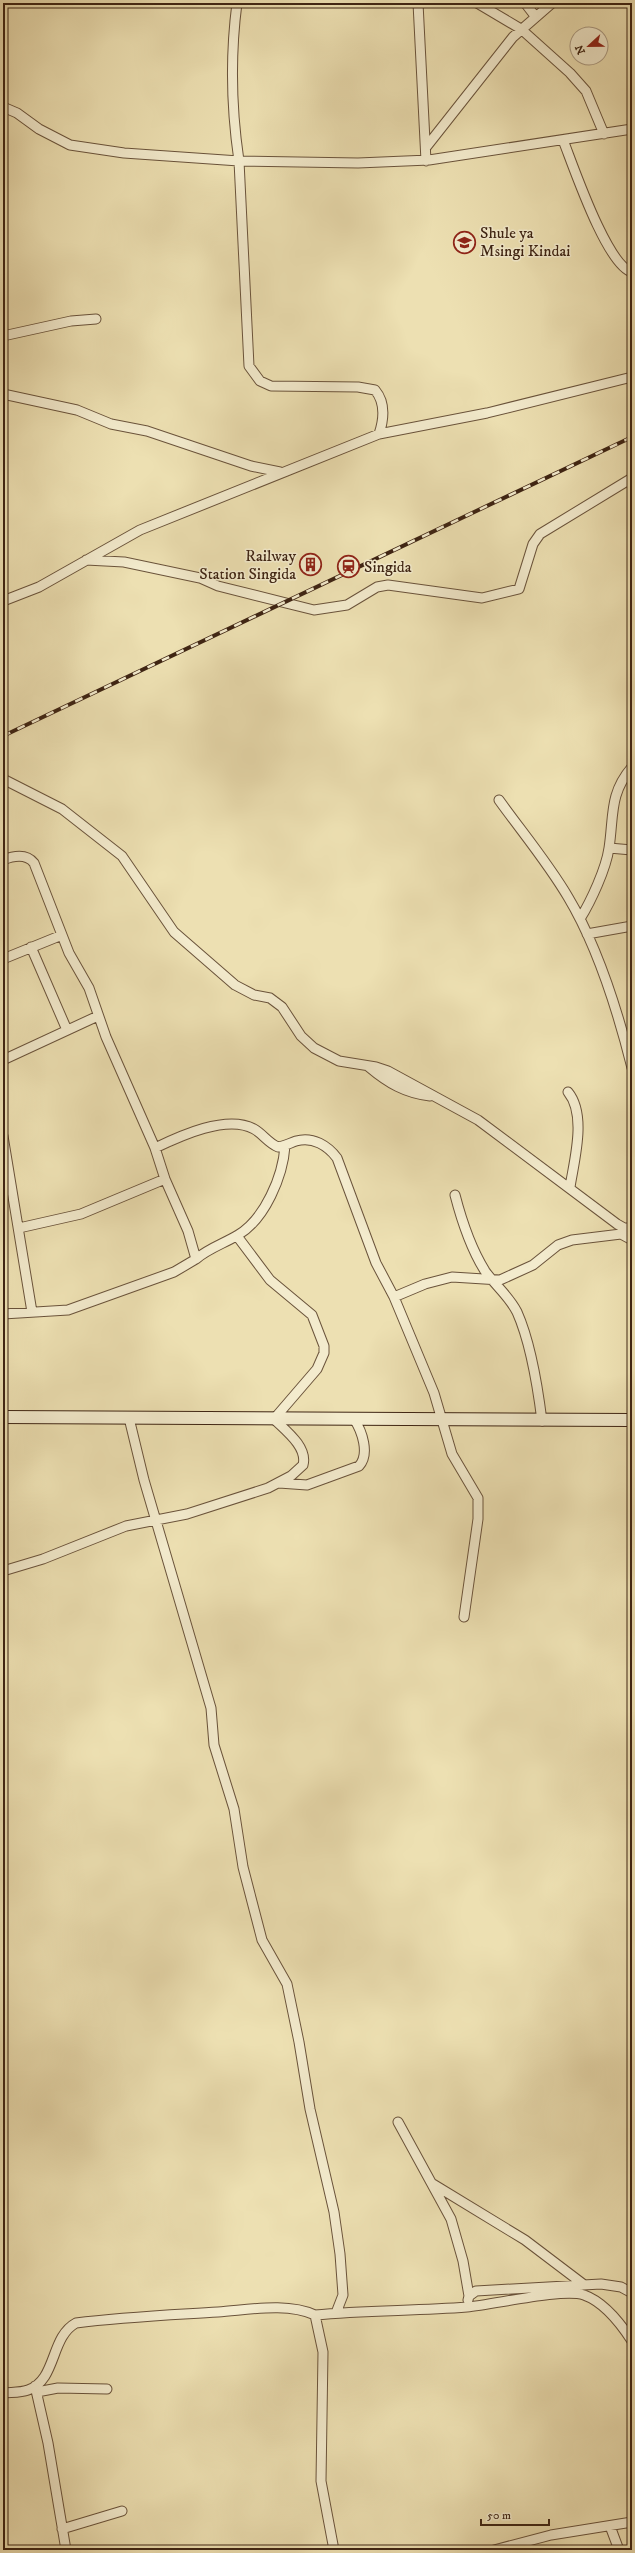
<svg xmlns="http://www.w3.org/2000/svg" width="635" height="2553" viewBox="0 0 635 2553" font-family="'IM FELL DW Pica',serif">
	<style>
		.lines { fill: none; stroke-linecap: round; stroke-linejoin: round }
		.street-casing { stroke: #6a533b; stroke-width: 11 }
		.secondary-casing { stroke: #3e2413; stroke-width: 14 }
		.street { stroke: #f3ebcd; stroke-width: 9 }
		.secondary { stroke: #f3ebcd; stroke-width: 12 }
		.rail-casing { stroke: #3e2413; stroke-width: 4 }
		.rail { stroke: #f3ebcd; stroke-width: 2.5; stroke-dasharray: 8; stroke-linecap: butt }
		.labels { text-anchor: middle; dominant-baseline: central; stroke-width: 3; stroke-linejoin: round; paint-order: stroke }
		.poi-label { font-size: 16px; fill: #3e2413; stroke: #f3ebcd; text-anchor: start }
	</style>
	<rect width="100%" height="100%" fill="#ede0b2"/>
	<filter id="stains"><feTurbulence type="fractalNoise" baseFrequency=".005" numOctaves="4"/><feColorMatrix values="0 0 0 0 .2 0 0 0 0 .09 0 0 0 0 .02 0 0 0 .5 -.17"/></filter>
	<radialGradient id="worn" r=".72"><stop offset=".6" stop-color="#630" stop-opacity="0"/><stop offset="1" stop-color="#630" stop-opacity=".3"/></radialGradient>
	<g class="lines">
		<defs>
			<path id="street" d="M237 3C230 57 231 107 239 161L358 163 429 160 632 129
				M418 3 426 161
				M477 3 521 29 570 73 586 91 604 134
				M525 3 535 16
				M3 107 17 113 39 129 70 145 124 153 239 161 249 366 260 381 271 386 358 387 375 390C386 403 384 419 379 434
				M563 140C573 165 607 266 632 272
				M427 146 513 37 552 3
				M3 336 71 321 96 319
				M3 394 77 410 111 424 147 431 251 466 280 472
				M86 560 124 562 200 578 218 586 314 610 347 605 377 587 388 585 482 598 519 589 533 544 540 534 632 478
				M3 601 39 587 140 530 379 434 487 413 632 377
				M3 779 62 809 122 856 174 932 235 985 254 995 270 998 282 1007 301 1036 314 1048 339 1061 376 1067 388 1071 478 1120 617 1224 624 1228H632
				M499 800C522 832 548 863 568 897 598 947 618 1012 632 1068
				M609 848 632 850
				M3 860C13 856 26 853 34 863L69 953 89 988 106 1037 155 1148 165 1179 188 1231 196 1259 174 1272 68 1310 3 1314
				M580 919C591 901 606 869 609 848 614 815 609 794 632 767
				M587 934 632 926
				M31 947 67 1030
				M3 959 62 935
				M3 1060 98 1016
				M369 1067C388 1083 405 1093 430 1096
				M568 1092C587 1115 574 1161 570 1187
				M3 1136 32 1312
				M155 1148C180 1136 227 1114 254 1129 263 1134 268 1143 278 1147 285 1146 290 1143 296 1141 313 1136 328 1146 337 1158L376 1263 394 1297 434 1393 452 1454 478 1498V1519L464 1617
				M455 1195C462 1222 470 1247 485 1271 495 1285 509 1296 517 1312 530 1341 538 1389 542 1421
				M19 1228 81 1214 165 1179
				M196 1259C209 1248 223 1244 238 1235 265 1219 283 1176 285 1146
				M394 1297 425 1284 452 1277 500 1280 533 1265 558 1245 572 1240 621 1234 632 1240
				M129 1418 144 1480 211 1708 214 1745 234 1809 243 1867 262 1940 287 1984 299 2042 310 2109 334 2212 340 2254 343 2295 336 2313
				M279 1483 307 1485 359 1466C370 1454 362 1431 354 1419
				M3 1571 43 1559 126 1526 187 1514 268 1488 291 1476 303 1465C308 1447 285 1430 274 1419L317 1369 324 1353V1346L312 1315 270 1280 237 1236
				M398 2122 451 2219 463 2261 469 2296
				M433 2184 525 2240 583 2284
				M468 2300 469 2296 476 2291 601 2284 621 2287 632 2293
				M315 2315 323 2352 321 2481 334 2550
				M35 2386 48 2443 66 2550
				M37 2392 58 2388 107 2389
				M3 2393C11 2392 20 2393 28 2390 57 2380 50 2337 76 2323 123 2317 171 2315 218 2312 248 2310 287 2302 315 2315 365 2310 416 2311 467 2307 493 2305 562 2288 584 2295 604 2302 621 2324 632 2341
				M610 2526 619 2550
				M62 2529 122 2511
				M494 2550 551 2535 632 2522"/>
			<path id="secondary" d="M3 1417 632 1420"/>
		</defs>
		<use href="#street" class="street-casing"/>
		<use href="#secondary" class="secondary-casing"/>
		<use href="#street" class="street"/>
		<use href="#secondary" class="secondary"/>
		<defs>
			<path id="rail" d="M3 736 632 437"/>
		</defs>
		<use href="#rail" class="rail-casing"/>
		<use href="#rail" class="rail"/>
	</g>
	<defs>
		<symbol id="school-ring" viewBox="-11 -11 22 22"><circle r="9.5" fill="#f3ebcd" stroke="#8f2418" stroke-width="1.5"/><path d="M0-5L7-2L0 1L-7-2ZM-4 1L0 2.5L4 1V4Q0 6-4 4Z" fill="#8f2418"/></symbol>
		<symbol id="building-ring" viewBox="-11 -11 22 22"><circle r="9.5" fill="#f3ebcd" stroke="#8f2418" stroke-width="1.5"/><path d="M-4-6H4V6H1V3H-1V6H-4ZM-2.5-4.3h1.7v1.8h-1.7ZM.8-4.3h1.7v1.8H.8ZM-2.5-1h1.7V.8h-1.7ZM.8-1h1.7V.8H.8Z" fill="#8f2418"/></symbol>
		<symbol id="station-ring" viewBox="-11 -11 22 22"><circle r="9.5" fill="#f3ebcd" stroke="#8f2418" stroke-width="1.5"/><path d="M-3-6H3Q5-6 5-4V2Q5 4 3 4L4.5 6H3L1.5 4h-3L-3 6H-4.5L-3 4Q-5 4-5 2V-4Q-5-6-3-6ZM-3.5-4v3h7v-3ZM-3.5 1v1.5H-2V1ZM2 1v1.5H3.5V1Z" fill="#8f2418"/></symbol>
	</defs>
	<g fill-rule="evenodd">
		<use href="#school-ring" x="452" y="230" width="25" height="25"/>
		<use href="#building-ring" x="298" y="552" width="25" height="25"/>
		<use href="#station-ring" x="336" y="554" width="25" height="25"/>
	</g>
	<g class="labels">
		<g class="poi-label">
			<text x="480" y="233">Shule ya<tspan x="480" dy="18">Msingi Kindai</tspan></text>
			<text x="296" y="556" text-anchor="end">Railway<tspan x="296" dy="18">Station Singida</tspan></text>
			<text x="364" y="567">Singida</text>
		</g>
	</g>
	<rect width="635" height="2553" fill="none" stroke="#ede0b2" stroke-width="16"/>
	<rect x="4" y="4" width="627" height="2545" fill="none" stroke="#3e2413" stroke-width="2"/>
	<rect x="8" y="8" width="619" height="2537" fill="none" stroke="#3e2413"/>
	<g transform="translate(589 46) rotate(248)"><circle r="19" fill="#f3ebcd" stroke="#ab9b83"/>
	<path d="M0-3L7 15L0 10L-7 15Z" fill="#8f2418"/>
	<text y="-6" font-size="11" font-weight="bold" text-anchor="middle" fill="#3e2413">N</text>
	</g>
	<path d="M481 2519v6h68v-6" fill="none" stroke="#3e2413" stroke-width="2"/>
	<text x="487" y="2519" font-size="12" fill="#3e2413" stroke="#f3ebcd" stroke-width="3" paint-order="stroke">50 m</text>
	<rect width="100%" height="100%" filter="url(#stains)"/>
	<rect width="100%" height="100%" fill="url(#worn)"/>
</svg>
